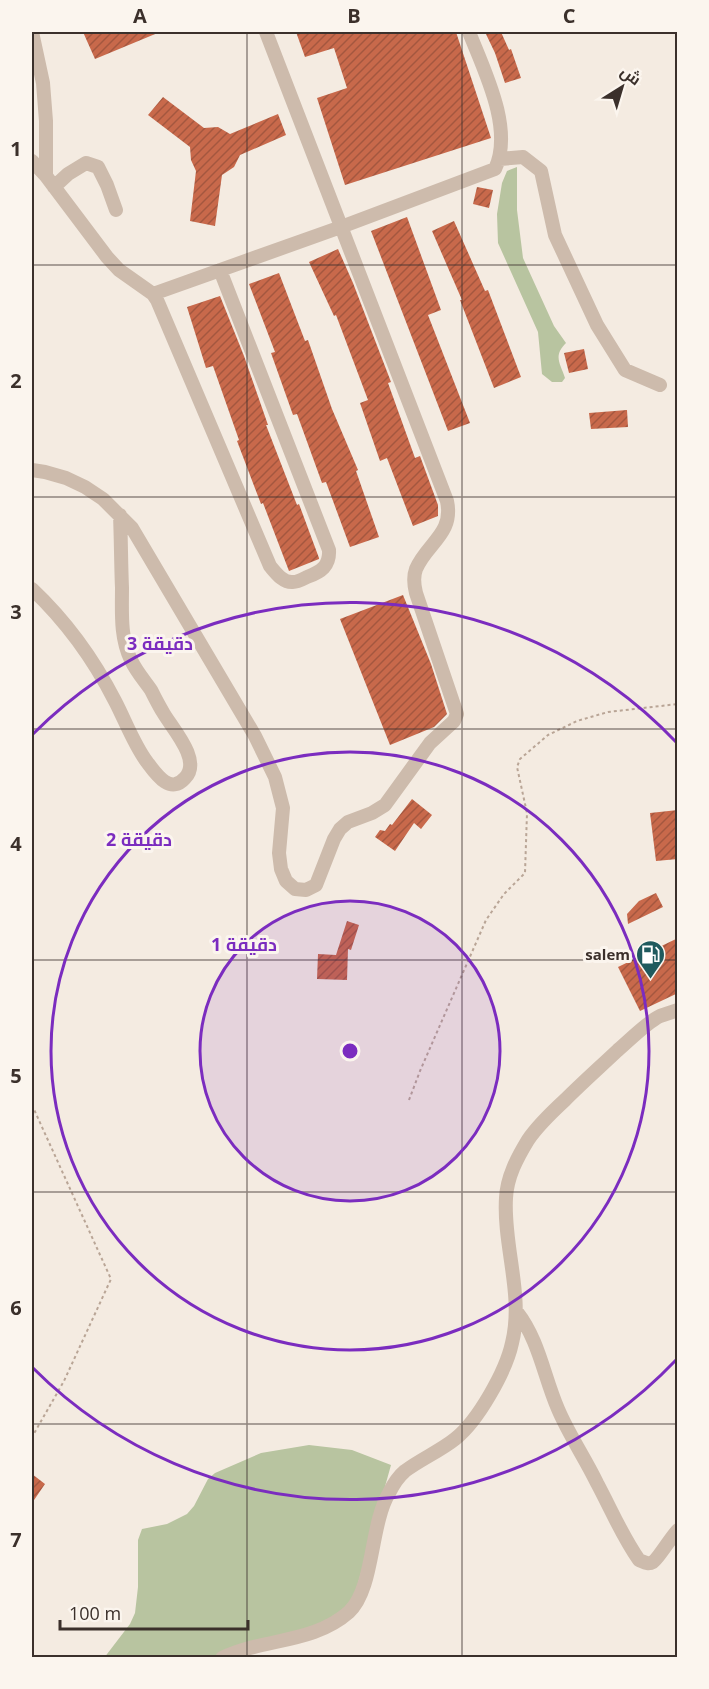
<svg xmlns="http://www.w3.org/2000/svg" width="709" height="1689" viewBox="0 0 709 1689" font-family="'Open Sans',Cairo,sans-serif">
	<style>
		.green { fill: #b8c4a0 }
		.building { fill: url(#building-hatch) }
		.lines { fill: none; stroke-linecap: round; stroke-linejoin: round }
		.path { stroke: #b9a596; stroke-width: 2; stroke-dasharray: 3 3; stroke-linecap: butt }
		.minor { stroke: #cdbbac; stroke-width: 14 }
		.grid { fill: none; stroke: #3b302b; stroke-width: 1.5; stroke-opacity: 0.55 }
		.ring { fill: none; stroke: #7b2cbf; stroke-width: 3 }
		.labels { text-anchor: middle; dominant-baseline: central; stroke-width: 6; stroke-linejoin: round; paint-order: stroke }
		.poi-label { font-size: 15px; font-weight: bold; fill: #3b302b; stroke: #fbf5ee; text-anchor: end }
		.centre { fill: #7b2cbf; stroke: #fbf5ee; stroke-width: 3 }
		.ring-label { font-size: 18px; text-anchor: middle; font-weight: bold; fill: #7b2cbf; stroke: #fbf5ee; stroke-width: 6; stroke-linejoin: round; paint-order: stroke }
		.neatline { fill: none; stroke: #3b302b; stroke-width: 2 }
		.grid-label { font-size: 20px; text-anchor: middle; font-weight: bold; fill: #3b302b }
	</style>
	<defs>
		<pattern id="building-hatch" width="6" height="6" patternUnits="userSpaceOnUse" patternTransform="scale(1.5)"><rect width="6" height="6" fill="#c8694b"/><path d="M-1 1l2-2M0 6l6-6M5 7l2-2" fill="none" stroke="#a4573f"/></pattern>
	</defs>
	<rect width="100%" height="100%" fill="#f4ebe1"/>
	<path class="green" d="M517 167V210L523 258 554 326 566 343C553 356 560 363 565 378L562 382H552L542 374 538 332 498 243 497 214 502 183 507 171Z
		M309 1445 352 1450 391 1465 350 1612 235 1657 104 1658 130 1624 135 1613 138 1587V1540L142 1529 167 1524 187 1514 194 1506 208 1479 215 1473 261 1453Z"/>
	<path class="building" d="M83 32H160L95 59Z
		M296 32H456L491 138 345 185 317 98 347 88 334 48 305 57Z
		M485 32H501L509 50 511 49 521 78 505 83 495 53Z
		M163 97 204 128 218 127 230 134 278 114 286 135 240 155 234 167 222 175 215 226 190 221 196 171 191 160 190 147 148 115Z
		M477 187 493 190 489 208 473 204Z
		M407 217 441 310 428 315 470 423 448 431 371 231Z
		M454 221 485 291 488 290 521 377 494 388 460 300H462L432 231Z
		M338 249 353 283 391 382 388 383 415 458 420 456 438 505V516L413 526 387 458 380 461 360 403 368 400 336 315 334 316 309 262Z
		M279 273 305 341 308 340 332 409 358 470 356 471 379 537 350 547 326 482 322 483 297 414 293 415 271 353 275 352 249 284Z
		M220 296 244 356 268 425H266L297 505 299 504 319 558V559L289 571 263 503 261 504 237 441 239 440 213 366 206 368 187 307Z
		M584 349 588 369 569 373 564 353Z
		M627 410 628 427 591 429 589 413Z
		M403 595 431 664 447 714 434 727 390 745 340 619Z
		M412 799 432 815 421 829 414 823 395 851 375 837 380 830 385 831 390 824 392 825Z
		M678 810V859L656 861 650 813Z
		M656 893 663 907 628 924 627 914 639 901Z
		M347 921 359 925 351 950 348 949 347 980 317 979 318 954 336 955Z
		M678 938V993L640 1011 618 967Z
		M32 1474 45 1484 32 1503Z"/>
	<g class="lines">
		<path class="path" d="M409 1100 420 1071 486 920 504 894 525 873 527 813 517 767 520 759 548 735 577 721 608 712 678 704
			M32 1105 111 1279 64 1381 32 1437"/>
		<path class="minor" d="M32 32 43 83 46 121V176
			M500 159 523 157 541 171 555 235 597 325 625 370 660 385
			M32 161 46 176 107 257 119 270 153 294 157 300 270 566C276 573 283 583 293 582 298 582 303 579 307 577 321 572 330 566 329 550L220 270
			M54 187 68 174 86 163 98 167 107 185 116 210
			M153 294 341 227 495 169C514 129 484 70 469 32
			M32 470 45 472 66 478 85 487 103 499 132 528 255 736 275 777 283 808 279 853 281 869 286 881 295 889 306 890 316 885 334 839 340 829 348 822 372 813 385 805 430 743 454 721 457 714 416 593C414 585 413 577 416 569 427 543 454 534 447 501L266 32
			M32 589C67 622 93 658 115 701 125 720 134 745 147 762 156 774 170 795 185 778 202 761 173 729 164 714 159 706 155 698 151 690 144 680 136 671 131 660 120 638 122 612 122 588 121 564 121 539 120 515
			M517 1312C539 1340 544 1377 558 1409 569 1435 585 1458 597 1483 611 1509 622 1536 639 1560 644 1562 648 1565 653 1562 658 1559 671 1537 678 1530
			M222 1658C263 1638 313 1644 349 1612 374 1589 370 1525 389 1493 393 1485 399 1476 405 1471 421 1459 440 1451 455 1439 478 1421 506 1371 512 1343 524 1295 503 1246 506 1198 507 1177 517 1158 528 1140 538 1125 552 1112 565 1100 582 1083 600 1067 618 1050 630 1040 646 1023 660 1016 666 1014 672 1012 678 1010"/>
	</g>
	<path class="grid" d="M247 32V1658M462 32V1658M32 265H678M32 497H678M32 729H678M32 960H678M32 1192H678M32 1424H678"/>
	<circle cx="350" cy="1051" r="150" fill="#7b2cbf" fill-opacity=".12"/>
	<g class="ring">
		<circle cx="350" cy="1051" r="150"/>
		<circle cx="350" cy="1051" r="299"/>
		<path d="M676 1360A449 449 0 0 1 33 1368M33 734A449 449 0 0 1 676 742"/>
	</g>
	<defs>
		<symbol id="fuel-pin" viewBox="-11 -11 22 30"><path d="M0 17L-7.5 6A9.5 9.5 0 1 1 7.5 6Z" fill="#1f5a5e" stroke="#fbf5ee"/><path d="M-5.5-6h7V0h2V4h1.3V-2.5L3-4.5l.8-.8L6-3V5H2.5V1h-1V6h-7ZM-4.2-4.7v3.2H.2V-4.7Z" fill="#fff"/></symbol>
	</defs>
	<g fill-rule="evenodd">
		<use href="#fuel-pin" x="634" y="938" width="33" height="45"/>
	</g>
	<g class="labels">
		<g class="poi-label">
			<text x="630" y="954">salem</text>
		</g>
	</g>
	<circle cx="350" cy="1051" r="9" class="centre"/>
	<g class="ring-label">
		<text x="160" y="650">3 دقيقة</text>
		<text x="139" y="846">2 دقيقة</text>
		<text x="244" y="951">1 دقيقة</text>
	</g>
	<rect width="709" height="1689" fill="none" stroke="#fbf5ee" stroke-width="66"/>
	<g transform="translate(622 87) rotate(37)" stroke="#fbf5ee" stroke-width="4.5" paint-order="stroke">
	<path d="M0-4.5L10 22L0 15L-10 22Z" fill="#3b302b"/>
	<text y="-9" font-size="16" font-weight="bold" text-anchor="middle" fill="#3b302b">ش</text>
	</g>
	<path d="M60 1620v9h188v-9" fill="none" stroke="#3b302b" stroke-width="3"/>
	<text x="69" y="1620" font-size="18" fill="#3b302b" stroke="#fbf5ee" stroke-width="4.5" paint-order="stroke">100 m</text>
	<rect x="33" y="33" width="643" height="1623" class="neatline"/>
	<g class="grid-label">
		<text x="140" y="23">A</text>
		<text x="354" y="23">B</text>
		<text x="569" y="23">C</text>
		<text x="16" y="156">1</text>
		<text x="16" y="388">2</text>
		<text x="16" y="619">3</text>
		<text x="16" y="851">4</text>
		<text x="16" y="1083">5</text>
		<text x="16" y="1315">6</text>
		<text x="16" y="1547">7</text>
	</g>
</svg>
